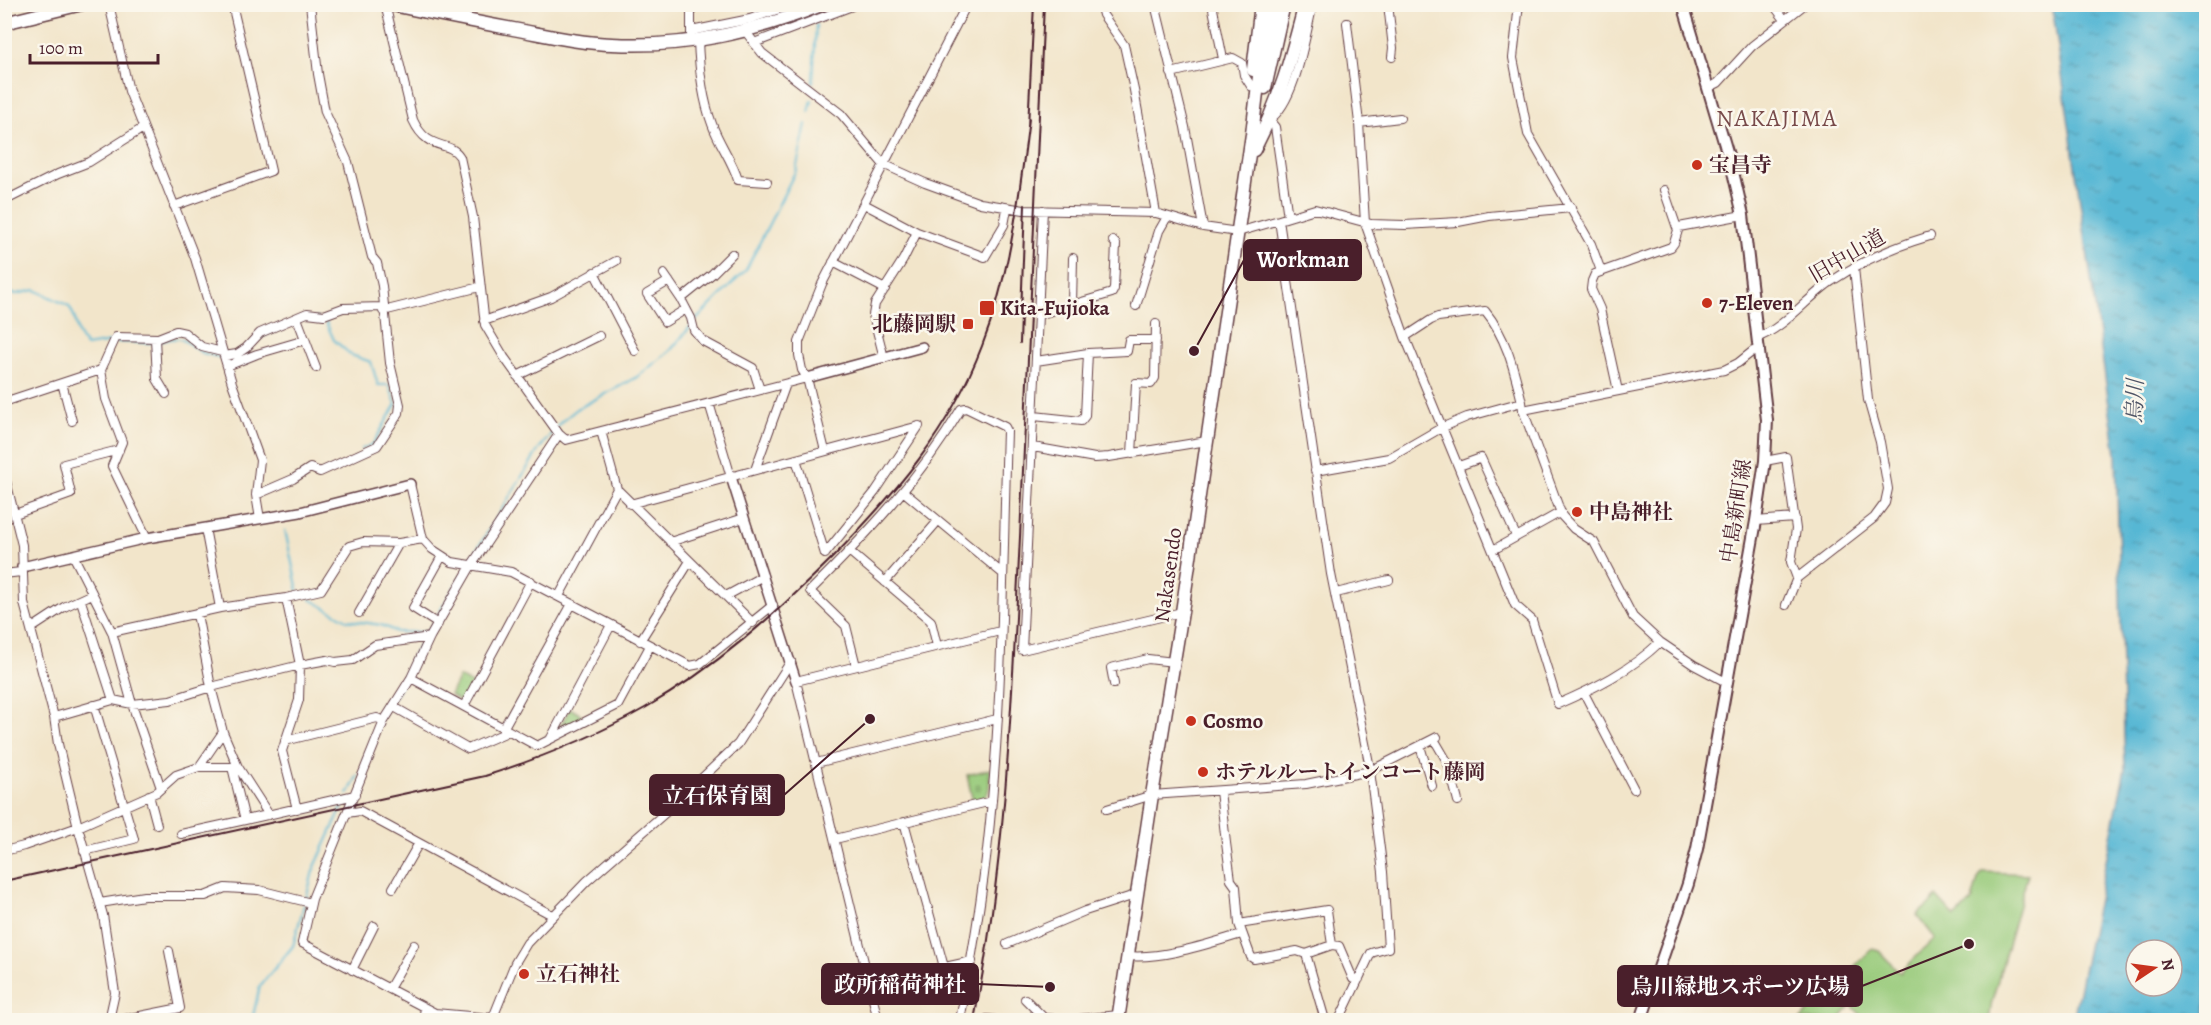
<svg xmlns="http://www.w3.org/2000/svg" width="2211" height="1025" viewBox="0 0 2211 1025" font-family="Alegreya,'Noto Serif JP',serif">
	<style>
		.green { fill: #98ca7a; stroke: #717452; stroke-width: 1.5 }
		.cemetery { fill: url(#cemetery-stones); stroke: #717452; stroke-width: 1.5 }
		.water { fill: url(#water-ripples); stroke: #506b80; stroke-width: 1.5; fill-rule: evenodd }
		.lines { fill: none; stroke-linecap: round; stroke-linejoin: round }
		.stream { stroke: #56b7d4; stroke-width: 2 }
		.minor-casing { stroke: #633d43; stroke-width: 10 }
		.tertiary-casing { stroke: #633d43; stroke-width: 12 }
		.secondary-casing { stroke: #633d43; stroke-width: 14 }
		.primary-casing { stroke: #633d43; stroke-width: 15 }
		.trunk-casing { stroke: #633d43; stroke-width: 15 }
		.minor { stroke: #fff; stroke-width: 8 }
		.tertiary { stroke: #fff; stroke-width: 9 }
		.secondary { stroke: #fff; stroke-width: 10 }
		.primary { stroke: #fff; stroke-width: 12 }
		.trunk { stroke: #fff; stroke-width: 12 }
		.rail { stroke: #4a1f2b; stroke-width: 2 }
		.poi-dot { fill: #c8321e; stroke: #fbf7ec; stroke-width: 2 }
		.labels { text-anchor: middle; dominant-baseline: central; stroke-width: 5; stroke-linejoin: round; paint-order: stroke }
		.poi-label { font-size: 21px; font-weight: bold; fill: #4a1f2b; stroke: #fbf7ec; text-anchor: start }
		.street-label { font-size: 21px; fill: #4a1f2b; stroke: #fbf7ec }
		.water-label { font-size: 22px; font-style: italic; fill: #4e5466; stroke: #fbf7ec }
		.quarter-label { font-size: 24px; letter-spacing: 1.5px; fill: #784a4a; stroke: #fbf7ec }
		.leader { fill: none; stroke: #4a1f2b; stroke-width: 2 }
		.callout-dot { fill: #4a1f2b; stroke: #fbf7ec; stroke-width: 2 }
		.callout { fill: #4a1f2b; stroke: #4a1f2b; stroke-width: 2 }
		.callout-label { font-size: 22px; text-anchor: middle; font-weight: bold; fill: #fff }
	</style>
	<defs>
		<pattern id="cemetery-stones" width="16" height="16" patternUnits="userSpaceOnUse" patternTransform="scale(1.5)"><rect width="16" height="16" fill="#98ca7a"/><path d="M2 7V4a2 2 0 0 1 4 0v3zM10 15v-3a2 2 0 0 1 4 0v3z" fill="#84ad6a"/></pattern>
		<pattern id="water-ripples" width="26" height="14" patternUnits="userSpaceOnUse" patternTransform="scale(1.5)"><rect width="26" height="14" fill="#56b7d4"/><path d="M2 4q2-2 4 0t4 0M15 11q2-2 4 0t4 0" fill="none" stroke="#4994ac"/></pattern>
	</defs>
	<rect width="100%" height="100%" fill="#fbf7ec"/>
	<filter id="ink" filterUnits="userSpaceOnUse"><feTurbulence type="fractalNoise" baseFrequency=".0167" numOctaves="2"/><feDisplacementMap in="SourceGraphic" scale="12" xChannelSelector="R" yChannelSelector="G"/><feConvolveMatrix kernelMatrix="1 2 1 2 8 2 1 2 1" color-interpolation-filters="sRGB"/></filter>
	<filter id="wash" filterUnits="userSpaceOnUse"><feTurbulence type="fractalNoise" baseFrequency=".008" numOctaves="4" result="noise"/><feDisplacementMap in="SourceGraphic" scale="24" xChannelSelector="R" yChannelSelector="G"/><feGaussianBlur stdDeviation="1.35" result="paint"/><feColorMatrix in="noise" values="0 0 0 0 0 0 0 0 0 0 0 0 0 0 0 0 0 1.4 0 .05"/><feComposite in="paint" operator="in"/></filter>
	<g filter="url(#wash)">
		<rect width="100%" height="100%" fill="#f2e5ca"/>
		<path class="green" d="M459 677 472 684 465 700 460 701 450 695Z
			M570 708 587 719 557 733Z
			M1983 872 2028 874 1992 1001 1989 1020H1866L1851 1005 1839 1020H1800L1872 949 1879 951 1900 973 1935 938 1917 915 1937 897 1955 917 1972 901 1978 879Z"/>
		<path class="cemetery" d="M990 769C989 787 993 797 973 802L967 775Z"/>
		<path class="water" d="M2052 5H2206V1020H2073L2125 769 2116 454ZM2136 950H2172V986H2136Z"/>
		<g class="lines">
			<path class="stream" d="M813 82 816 25
				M809 112 812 100
				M4 293 17 294 35 290 69 306 74 316 78 334 86 346 111 342
				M324 318 334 340 351 355 371 362 378 385H389L396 404 373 444 362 449
				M300 319 318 318
				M695 321 746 270 796 170 806 124
				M259 338 276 330
				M117 342 153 343
				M158 342C189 334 180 341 203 353 209 355 216 356 222 358
				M285 530 298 591
				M468 564 539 449 561 422 577 409 637 377 670 351 691 326
				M310 599 347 620 381 625 397 632H426
				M425 636 461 576
				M381 717 386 707 397 692 411 659 422 641
				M364 761 379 722
				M348 794 358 775
				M306 899 313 871 346 799
				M252 1020 260 986 293 946 304 905"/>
		</g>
	</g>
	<g filter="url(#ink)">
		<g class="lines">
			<defs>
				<path id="minor" d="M109 4 129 91 195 258 232 383 260 460 256 495 260 519
					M385 4 413 120C428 153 449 139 460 157L473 217 485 325 504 357 559 434 566 440 807 378
					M464 4 466 20
					M691 4V34
					M1100 4 1103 15 1124 45 1134 90 1156 213
					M1155 4 1185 127 1203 227
					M1212 4 1223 59
					M1388 4 1393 48 1392 57
					M1519 4 1513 58 1528 134 1591 244 1601 271
					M1773 4 1785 20
					M1347 23 1359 123 1365 223 1405 337 1515 605 1532 620 1558 704C1595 688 1631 670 1660 642
					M691 31 750 19 794 4
					M746 32 762 53 841 114 883 164 925 183 980 203 1024 210 1156 213 1203 227 1238 232 1279 220 1331 574 1369 763 1383 872 1388 948 1371 953 1339 1020
					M698 40C699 69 702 97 712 124 719 144 732 160 738 180L767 182
					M754 43 852 6
					M1171 73 1233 58 1242 63 1244 75 1251 86
					M1708 88 1718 83 1752 46 1805 4
					M1359 123 1400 118
					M1664 190 1677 228
					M4 201 58 174 89 162 143 128
					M864 204 917 232 985 257 1004 225 1007 209
					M174 206 271 171 232 4
					M1043 210 1022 650 1182 612
					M1288 217 1275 127 1269 120C1296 102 1305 36 1313 4
					M1279 220 1315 209 1371 224 1405 225 1458 222 1489 216 1571 208
					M833 262 885 289
					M594 272 635 351
					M664 274 681 299 691 318 694 330 703 341 753 368 760 390
					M669 281 647 294 665 322 686 309
					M681 299 712 274 732 254
					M1072 305 1073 258
					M1136 306 1159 231 1167 217
					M383 311 480 287
					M1038 315 1112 293 1114 289 1116 244 1113 241
					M297 318 316 368
					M484 321 551 297 616 261
					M1405 337 1431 320 1438 317 1485 311C1507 338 1514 370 1522 402
					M1758 337C1782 330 1810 295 1832 281 1861 261 1896 246 1930 236
					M155 338 157 379 166 394
					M224 356 237 354 246 348 260 333 307 313 324 315 343 308 383 307
					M884 358 873 315 875 304 903 260 917 232
					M1036 361 1088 353
					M227 366 257 354 305 340
					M101 370 106 399 122 442 112 466 147 538
					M517 376 599 336
					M62 383 72 421
					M1618 391 1600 309 1591 289 1592 281 1595 274 1671 247 1674 243 1679 227 1743 215
					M4 402 101 370 116 337 158 338 176 331 185 333 202 347 222 352
					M709 403 731 477
					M1523 410 1562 516 1574 529 1594 542 1633 617 1660 642 1694 665 1726 682
					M1034 416 1081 421 1085 416 1088 353 1127 351 1129 340H1156
					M601 431 617 489 753 623
					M1033 447 1095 458 1109 457 1207 441
					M825 451 807 378 802 370 799 355V342L822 284 967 4
					M1132 454 1136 383 1151 384 1155 378 1156 324
					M796 459 825 554
					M1765 461 1786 457 1796 529 1791 562 1797 578
					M1459 466 1481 458 1516 536
					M755 470 786 384
					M1315 471 1389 458 1441 428 1467 417 1522 402 1523 410 1724 370 1738 363 1753 351 1760 349
					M4 473 22 545 24 603 54 717 58 744 78 827 103 915 115 993 109 1020
					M410 484 423 539
					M904 492 1002 573
					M256 495 293 479 310 468 320 472 377 446 399 413 400 405 390 363 382 286 377 263 372 257 348 162 325 112 318 74 310 4
					M630 504 919 426
					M15 514 71 494 64 464 119 450
					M1756 521 1795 518
					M205 528 220 608
					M670 542 744 518
					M1493 550 1561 512
					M849 551 931 621 937 646
					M825 554 875 492 919 426
					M73 555 112 632 132 704 161 788
					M4 574 21 572
					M885 582 938 521
					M1336 593 1389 580
					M559 596 617 489
					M726 596 763 576
					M286 598 300 665 299 700 282 751 297 809
					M81 601 113 700
					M1786 605 1797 578 1874 518 1885 503 1888 489 1880 442 1868 400 1854 268
					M359 613 399 543 423 539 432 549 452 562 511 572 690 666 700 664 773 605
					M197 614 211 687 223 732 238 767H199
					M438 624 413 608 442 556
					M32 628 64 607 92 594
					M112 632 220 608 286 598 321 590 349 546 363 542 399 543
					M640 641 690 561
					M856 666 846 626 810 591C867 534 920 479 961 409L966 408 1005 427 1007 431C1003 554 1003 677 992 800 986 873 974 948 960 1020
					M411 678 537 746 618 705 650 646
					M1114 684 1111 668 1148 659 1174 662
					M1584 693 1634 789
					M464 706 531 581
					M394 707 468 749 505 733 504 727 572 604
					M54 717 113 700 132 704 170 700 211 687 300 665 327 660 335 662 353 660 375 645 430 637
					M551 738 611 625
					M1434 739 1448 763 1458 801
					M285 741 377 718 384 721
					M1420 746 1432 786
					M816 763 997 719
					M232 767 245 820 355 795
					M238 767 269 815
					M1220 791 1226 843 1231 880 1236 887 1239 924 1251 957 1254 959 1297 951 1306 954 1332 945 1327 910 1239 924
					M149 795 157 825
					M1107 809 1152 795 1306 784 1370 771 1437 737
					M347 813 360 811 552 915
					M904 822 944 967
					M181 834 245 820
					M835 839 992 801
					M4 851 24 846 78 827 157 792 176 775 199 767 223 732
					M84 851 134 839 94 705
					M393 888 419 843
					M100 903 144 896H205L225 888 259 890 311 903
					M1007 944 1085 911 1138 894
					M1332 945 1339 946 1353 979H1359
					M1306 954 1325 1020
					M1128 956C1164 959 1207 944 1242 934
					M352 970 374 926
					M869 984 972 961
					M389 989 414 945
					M1025 999 1044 1018 1067 1020
					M492 1018 435 1013 302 943 312 899 384 721 411 678 430 637 471 566 559 434
					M987 1019 996 1020
					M120 1020 180 1008 169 951
					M423 1020 425 1008
					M492 1020 515 963 527 943 587 881 665 813 738 744 791 661
					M878 1020 796 681 1000 631
					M1069 1020 1119 1015"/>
				<path id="tertiary" d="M807 378 922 347
					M731 477 796 681
					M22 567 147 538 300 512 410 484"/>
				<path id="secondary" d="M1641 1020 1688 884 1697 849 1756 521 1765 461 1767 420 1743 215 1733 172 1683 4"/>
				<path id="primary" d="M388 4C430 13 471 21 513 29 546 35 578 43 612 44 688 48 754 32 824 4
					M4 23 82 4"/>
				<path id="trunk" d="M1253 70 1261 4
					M1265 88 1284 4
					M1254 150C1280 100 1291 58 1305 4
					M1118 1020 1152 795 1182 612 1252 134 1260 68 1274 4"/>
			</defs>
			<use href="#minor" class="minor-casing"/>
			<use href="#tertiary" class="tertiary-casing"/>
			<use href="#secondary" class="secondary-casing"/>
			<use href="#primary" class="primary-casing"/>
			<use href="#trunk" class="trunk-casing"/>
			<use href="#minor" class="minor"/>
			<use href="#tertiary" class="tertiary"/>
			<use href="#secondary" class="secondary"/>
			<use href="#primary" class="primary"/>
			<use href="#trunk" class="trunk"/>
			<path class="rail" d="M1028 127 1034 4
				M1020 343 1025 205
				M4 881 485 776C541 758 594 737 645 708 715 668 776 614 833 557 896 492 949 432 982 346 1011 273 1019 196 1029 119
				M974 1020C1006 861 1012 699 1020 537 1028 359 1036 182 1044 4"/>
		</g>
	</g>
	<g class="poi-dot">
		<circle cx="1697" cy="165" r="6"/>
		<circle cx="1707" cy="303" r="6"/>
		<rect x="979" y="300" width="16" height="16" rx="3"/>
		<rect x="962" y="318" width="12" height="12" rx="3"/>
		<circle cx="1577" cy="512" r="6"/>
		<circle cx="1191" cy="721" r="6"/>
		<circle cx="1203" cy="772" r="6"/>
		<circle cx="524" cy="974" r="6"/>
	</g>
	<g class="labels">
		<g class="poi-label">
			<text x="1709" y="165">宝昌寺</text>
			<text x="1719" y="303">7-Eleven</text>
			<text x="1000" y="308">Kita-Fujioka</text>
			<text x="956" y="324" text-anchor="end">北藤岡駅</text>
			<text x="1589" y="512">中島神社</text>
			<text x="1203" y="721">Cosmo</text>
			<text x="1215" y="772">ホテルルートインコート藤岡</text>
			<text x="536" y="974">立石神社</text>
		</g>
		<g class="street-label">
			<text transform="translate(1847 256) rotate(-30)">旧中山道</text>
			<text transform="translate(1736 511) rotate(-81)">中島新町線</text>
			<text transform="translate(1168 575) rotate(-82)">Nakasendo</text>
		</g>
		<g class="water-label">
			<text transform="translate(2135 401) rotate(-88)">烏川</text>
		</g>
		<g class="quarter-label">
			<text x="1777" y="118">NAKAJIMA</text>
		</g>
	</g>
	<path class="leader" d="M1194 351L1244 260M870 719L784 795M1050 987L978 984M1969 944L1862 986"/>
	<g class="callout-dot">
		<circle cx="1194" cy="351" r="6"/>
		<circle cx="870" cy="719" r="6"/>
		<circle cx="1050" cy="987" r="6"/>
		<circle cx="1969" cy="944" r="6"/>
	</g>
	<g class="callout">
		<rect x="1244" y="240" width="117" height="40" rx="6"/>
		<rect x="650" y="775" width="134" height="40" rx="6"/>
		<rect x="822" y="964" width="156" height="40" rx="6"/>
		<rect x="1618" y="966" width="244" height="40" rx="6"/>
	</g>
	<g class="callout-label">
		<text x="1303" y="267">Workman</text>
		<text x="717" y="803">立石保育園</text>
		<text x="900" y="992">政所稲荷神社</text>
		<text x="1740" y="994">烏川緑地スポーツ広場</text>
	</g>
	<rect width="2211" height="1025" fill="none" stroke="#fbf7ec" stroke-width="24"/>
	<g transform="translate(2154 968) rotate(77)"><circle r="28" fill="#fbf7ec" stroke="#b4a19f" stroke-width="1.5"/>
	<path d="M0-4.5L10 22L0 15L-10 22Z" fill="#c8321e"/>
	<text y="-9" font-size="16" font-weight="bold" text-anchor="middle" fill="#4a1f2b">N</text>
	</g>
	<path d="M30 54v9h128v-9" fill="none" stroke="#4a1f2b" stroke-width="3"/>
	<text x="39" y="54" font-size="18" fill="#4a1f2b" stroke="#fbf7ec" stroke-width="4.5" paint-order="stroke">100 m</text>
</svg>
